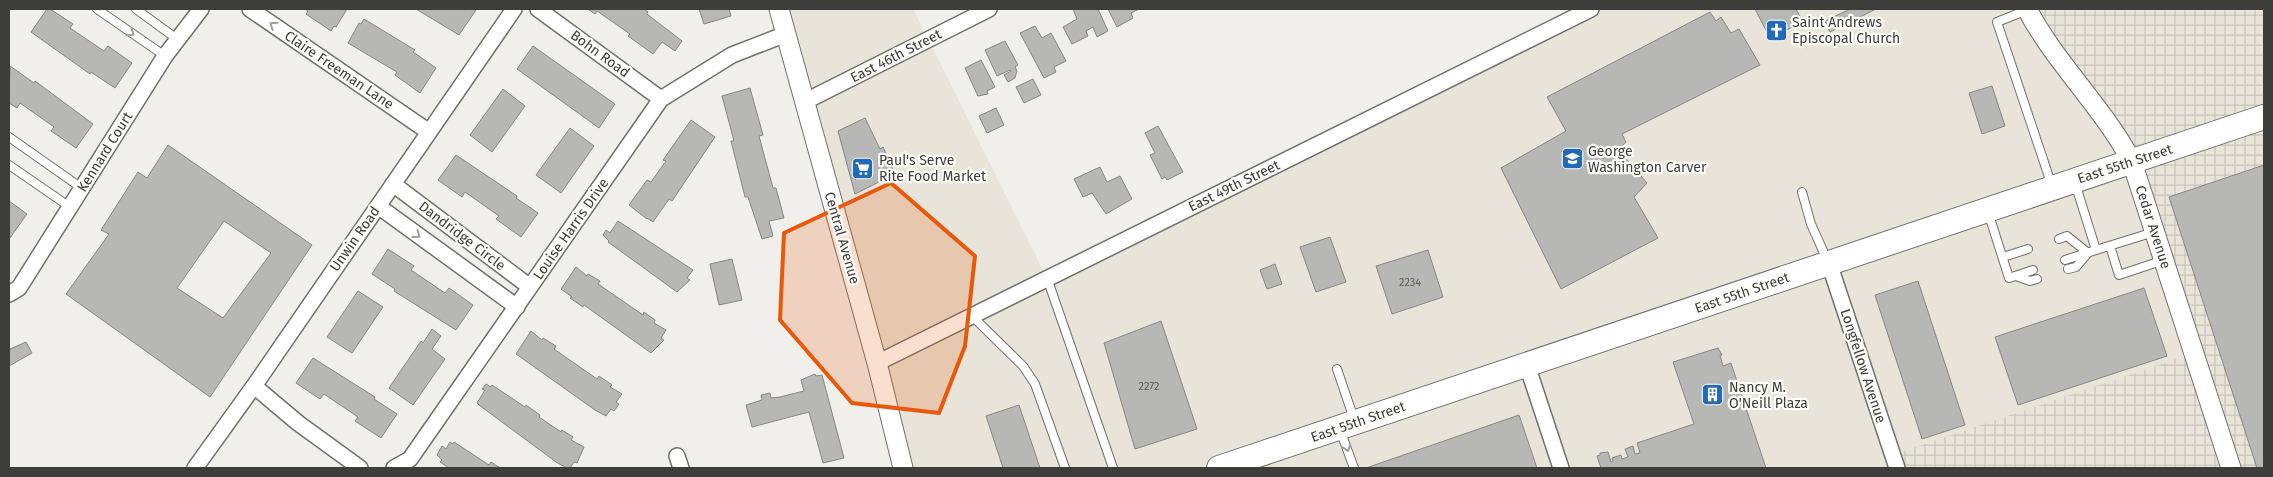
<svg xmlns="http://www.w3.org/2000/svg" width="2273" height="477" viewBox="0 0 2273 477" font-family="'Fira Sans',sans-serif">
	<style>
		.built { fill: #e8e4d9 }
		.industrial { fill: url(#industrial-grid) }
		.building { fill: #b7b8b5; stroke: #868784; fill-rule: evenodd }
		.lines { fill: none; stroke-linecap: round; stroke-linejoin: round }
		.service-casing { stroke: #71706d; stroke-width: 10 }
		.minor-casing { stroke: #71706d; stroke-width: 18 }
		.tertiary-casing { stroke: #71706d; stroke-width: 21 }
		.primary-casing { stroke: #71706d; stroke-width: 26 }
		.service { stroke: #fff; stroke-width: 8 }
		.minor { stroke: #fff; stroke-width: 15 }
		.tertiary { stroke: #fff; stroke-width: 19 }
		.primary { stroke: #fff; stroke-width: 24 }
		.oneway { stroke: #9e9e9d }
		.marked { fill: #e8590c; fill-opacity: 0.2; stroke: #e8590c; stroke-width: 4; stroke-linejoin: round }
		.labels { text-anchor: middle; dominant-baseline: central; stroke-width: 4.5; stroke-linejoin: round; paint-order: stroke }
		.number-label { font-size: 11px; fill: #5c5c5a }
		.poi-label { font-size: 14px; fill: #3d3d3b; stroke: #fdfcf9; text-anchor: start }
		.street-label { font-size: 14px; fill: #3d3d3b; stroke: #fdfcf9 }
	</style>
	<defs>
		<pattern id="industrial-grid" width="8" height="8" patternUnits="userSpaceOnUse" patternTransform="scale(1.25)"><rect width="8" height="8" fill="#e8e4d9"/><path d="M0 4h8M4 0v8" fill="none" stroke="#c8c4bb"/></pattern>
	</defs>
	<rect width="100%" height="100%" fill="#f0efeb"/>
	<path class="built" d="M779 9H913L1047 278 1591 9H2027L2111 129 2195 353 1893 455 1897 468H903Z"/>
	<path class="industrial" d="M2027 9H2264V468H1897L1892 455 2194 353 2132 162Z"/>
	<path class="building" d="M47 9H50L73 24 70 28 104 51 108 46 132 63 115 88 91 72 90 74 31 32Z
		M305 9H347L336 27 334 26 331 31 306 14 308 11Z
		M416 9H474L476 10 459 35Z
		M588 9H644L648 12 647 14 682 41 675 51 662 42 653 54 628 36 630 34 597 11 595 14Z
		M699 9H729L731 16 704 24Z
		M1073 9H1098L1108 31 1097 37 1093 27 1086 31 1088 36 1072 44 1063 27 1077 19Z
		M1108 9H1139L1131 13 1133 18 1117 27Z
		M1755 9H1796L1803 22 1770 38Z
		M1850 9H1876L1830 32 1825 21Z
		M1710 12 1716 21 1721 17 1731 33 1739 29 1760 65 1622 134 1626 142 1618 150 1647 183 1634 197 1658 238 1561 289 1501 168 1566 131 1547 97Z
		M364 19 415 50 413 52 436 68 420 93 395 75 397 72 348 43 359 23 361 24Z
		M1035 26 1042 38 1051 33 1066 61 1054 67 1056 72 1044 78 1020 33Z
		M1005 41 1018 65 1015 67 1017 71 1015 78 1008 82 1004 75 1011 71 1010 70 997 76 985 50Z
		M533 46 615 104 599 128 517 69Z
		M981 60 995 87 987 91 988 94 978 96 965 68Z
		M10 66 34 83 35 81 93 124 76 148 51 131 54 127 20 103 17 108 9 103Z
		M1033 79 1041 95 1024 103 1016 87Z
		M1992 86 2005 126 1982 134 1969 93Z
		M750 88 763 135 759 136 773 188H776L784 218 769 221 773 236 762 239 748 197H745L731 141H734L722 96Z
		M503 89 525 106 492 152 470 135Z
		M996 108 1004 125 987 133 979 116Z
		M865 118 880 149 883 147 895 174 855 194 838 131Z
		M691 120 715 137 672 201 669 199 653 222 647 218V219L629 205 647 180 651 182 666 161 663 160Z
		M1158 126 1183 172 1167 180 1165 177 1162 179 1150 155 1155 153 1145 133Z
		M570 128 594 146 561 193 536 175Z
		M168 145 312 245 210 397 66 294 109 234 101 230 138 172 147 178ZM224 221 271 253 223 318 177 288Z
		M456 155 517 196 516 198 538 213 521 237 496 219 499 216 465 192 462 197 438 180Z
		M2264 165V468H2257L2169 197Z
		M1100 167 1107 182 1120 176 1132 199 1106 214 1092 193 1083 197 1074 179Z
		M9 201 27 214 10 238 9 237Z
		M618 221 693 270 687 278 690 280 677 292 608 242 609 241 603 235 606 230 610 233Z
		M1330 237 1346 282 1316 292 1300 247Z
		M388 249 414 266 411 270 445 293 449 288 473 305 456 330 394 291 395 289 372 274Z
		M1428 250 1443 297 1392 314 1376 266Z
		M732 259 742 300 719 305 710 264Z
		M1275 264 1282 284 1267 289 1260 270Z
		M576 267 587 276 588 274 600 281 598 284 643 315 644 312 655 320 654 323 666 330 661 338 664 340 651 353 584 305 583 307 570 298 572 297 561 289Z
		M1918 281 1965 425 1922 439 1875 295Z
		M2144 288 2167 356 2018 405 1995 337Z
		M358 291 383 307 352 353 327 337Z
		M1161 321 1197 429 1135 449 1104 343Z
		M432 329 441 336 432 349 445 359 413 405 389 388 421 341 423 343Z
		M531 331 542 340 543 338 556 346 554 349 597 379 599 376 612 385 610 387 622 394 616 402 619 404 614 411 611 409 606 416 595 410 516 354Z
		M26 342 32 353 9 366V347L10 349Z
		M1718 348 1722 355H1720L1723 366 1731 363 1766 468H1601L1597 456 1600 455V453L1608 452 1611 462 1613 461 1612 458 1621 455 1622 459 1628 457 1625 449 1633 446 1635 454 1640 453 1637 443 1694 424 1673 362Z
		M313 358 375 397 374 399 397 414 381 438 355 421 358 417 324 394 320 399 296 383Z
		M815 374 816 376 822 375 844 458 823 463 809 412 752 427 746 405 762 400 761 395 770 393 771 398 780 397 804 391 801 380Z
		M486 384 491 387 492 385 525 407 526 405 540 415 539 417 561 432 562 430 573 437 571 440 584 447 577 463 574 462 570 468H567L556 462 479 405 477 403 485 390 482 389Z
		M1019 405 1040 468H1003L986 416Z
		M1519 415 1537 468H1366Z
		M450 442 453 444 454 442 489 465 491 462 500 468H449L440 462 442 460 437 455 442 446 446 449Z"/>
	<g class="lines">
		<defs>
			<path id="service" d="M97 9 165 56
				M136 9 177 39
				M2027 10 1997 22 2052 186
				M9 137 83 189
				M9 165 70 207
				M1802 192 1811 224 1828 262
				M1988 212 2009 278 2033 270
				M2059 239 2067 236 2088 253 2076 267 2068 269
				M2110 246 2119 275 2164 260
				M2096 250 2154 232
				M2003 257 2028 249
				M2065 260 2096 250 2075 183
				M2016 276 2030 281 2037 279
				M1047 278 1113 468
				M972 316 1023 366 1035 384 1065 468
				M1337 369 1354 419
				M1340 430 1354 468"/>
			<path id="minor" d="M250 9 429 132
				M538 9 661 99
				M804 102 989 9
				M393 184 530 287
				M378 206 517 307
				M1829 263 1897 468
				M9 294 19 288 165 56 201 9
				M877 363 1591 9
				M1527 365 1561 468
				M254 386 298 423 360 468
				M677 456 681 468
				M195 468 254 386 514 9
				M394 468 410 459 661 99 732 55 786 34"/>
			<path id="tertiary" d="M779 9 877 363 903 468
				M2027 9C2056 64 2103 107 2132 162L2231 468"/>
			<path id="primary" d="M1219 468 2264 117"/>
		</defs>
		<use href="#service" class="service-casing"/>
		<use href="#minor" class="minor-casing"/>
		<use href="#tertiary" class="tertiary-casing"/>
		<use href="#primary" class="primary-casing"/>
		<use href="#service" class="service"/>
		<use href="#minor" class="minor"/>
		<use href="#tertiary" class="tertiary"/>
		<use href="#primary" class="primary"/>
	</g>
	<defs><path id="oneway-chevron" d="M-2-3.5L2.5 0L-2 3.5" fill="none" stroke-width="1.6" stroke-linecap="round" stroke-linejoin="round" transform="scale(1.25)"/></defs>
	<g class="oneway">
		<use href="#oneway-chevron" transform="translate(273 25) rotate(-146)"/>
		<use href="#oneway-chevron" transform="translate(131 33) rotate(35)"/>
		<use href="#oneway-chevron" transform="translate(417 235) rotate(36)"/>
		<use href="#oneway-chevron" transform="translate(1347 448) rotate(70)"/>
	</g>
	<path class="marked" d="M891 183 975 256 965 346 939 413 852 403 780 320 784 233Z"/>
	<defs>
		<symbol id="church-square" viewBox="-11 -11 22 22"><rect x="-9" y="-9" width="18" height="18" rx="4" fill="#2369b9" stroke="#fdfcf9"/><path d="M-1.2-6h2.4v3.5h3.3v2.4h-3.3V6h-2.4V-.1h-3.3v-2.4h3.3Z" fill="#fff"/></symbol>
		<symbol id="school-square" viewBox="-11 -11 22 22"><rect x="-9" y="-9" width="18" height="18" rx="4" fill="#2369b9" stroke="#fdfcf9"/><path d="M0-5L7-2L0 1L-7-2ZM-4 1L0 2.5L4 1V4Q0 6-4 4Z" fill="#fff"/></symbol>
		<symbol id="supermarket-square" viewBox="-11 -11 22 22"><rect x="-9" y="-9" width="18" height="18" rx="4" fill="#2369b9" stroke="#fdfcf9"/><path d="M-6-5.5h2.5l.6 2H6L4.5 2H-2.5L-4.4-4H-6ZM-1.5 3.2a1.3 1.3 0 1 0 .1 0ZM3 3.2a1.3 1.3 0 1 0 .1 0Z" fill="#fff"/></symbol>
		<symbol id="building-square" viewBox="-11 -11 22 22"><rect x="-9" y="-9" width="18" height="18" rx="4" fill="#2369b9" stroke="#fdfcf9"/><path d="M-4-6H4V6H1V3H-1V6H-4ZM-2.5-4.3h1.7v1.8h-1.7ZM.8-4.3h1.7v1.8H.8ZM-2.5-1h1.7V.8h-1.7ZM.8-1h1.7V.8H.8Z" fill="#fff"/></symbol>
	</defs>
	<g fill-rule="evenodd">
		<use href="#church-square" x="1764" y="18" width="25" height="25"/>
		<use href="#school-square" x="1560" y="146" width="25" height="25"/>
		<use href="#supermarket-square" x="850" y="156" width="25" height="25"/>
		<use href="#building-square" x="1700" y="382" width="25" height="25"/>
	</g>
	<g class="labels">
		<g class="number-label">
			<text x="1410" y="282">2234</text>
			<text x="1149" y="386">2272</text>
		</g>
		<g class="poi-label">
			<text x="1792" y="22">Saint Andrews<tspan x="1792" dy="16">Episcopal Church</tspan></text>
			<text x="1588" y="151">George<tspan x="1588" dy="16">Washington Carver</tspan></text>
			<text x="879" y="160">Paul's Serve<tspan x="879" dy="16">Rite Food Market</tspan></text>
			<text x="1729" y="387">Nancy M.<tspan x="1729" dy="16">O'Neill Plaza</tspan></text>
		</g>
		<g class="street-label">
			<text transform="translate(600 54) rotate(36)">Bohn Road</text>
			<text transform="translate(896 56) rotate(-27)">East 46th Street</text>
			<text transform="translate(339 70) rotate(34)">Claire Freeman Lane</text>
			<text transform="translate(105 152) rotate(-58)">Kennard Court</text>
			<text transform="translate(2125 164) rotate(-18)">East 55th Street</text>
			<text transform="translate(1234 186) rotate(-26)">East 49th Street</text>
			<text transform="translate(2153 227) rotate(72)">Cedar Avenue</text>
			<text transform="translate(571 229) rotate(-55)">Louise Harris Drive</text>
			<text transform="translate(462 236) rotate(37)">Dandridge Circle</text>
			<text transform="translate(842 238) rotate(74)">Central Avenue</text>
			<text transform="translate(355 239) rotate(-55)">Unwin Road</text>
			<text transform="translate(1742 293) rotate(-19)">East 55th Street</text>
			<text transform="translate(1863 366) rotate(72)">Longfellow Avenue</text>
			<text transform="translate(1358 422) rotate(-19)">East 55th Street</text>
		</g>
	</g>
	<rect width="2273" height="477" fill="none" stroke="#3d3d3b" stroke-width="20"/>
</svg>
